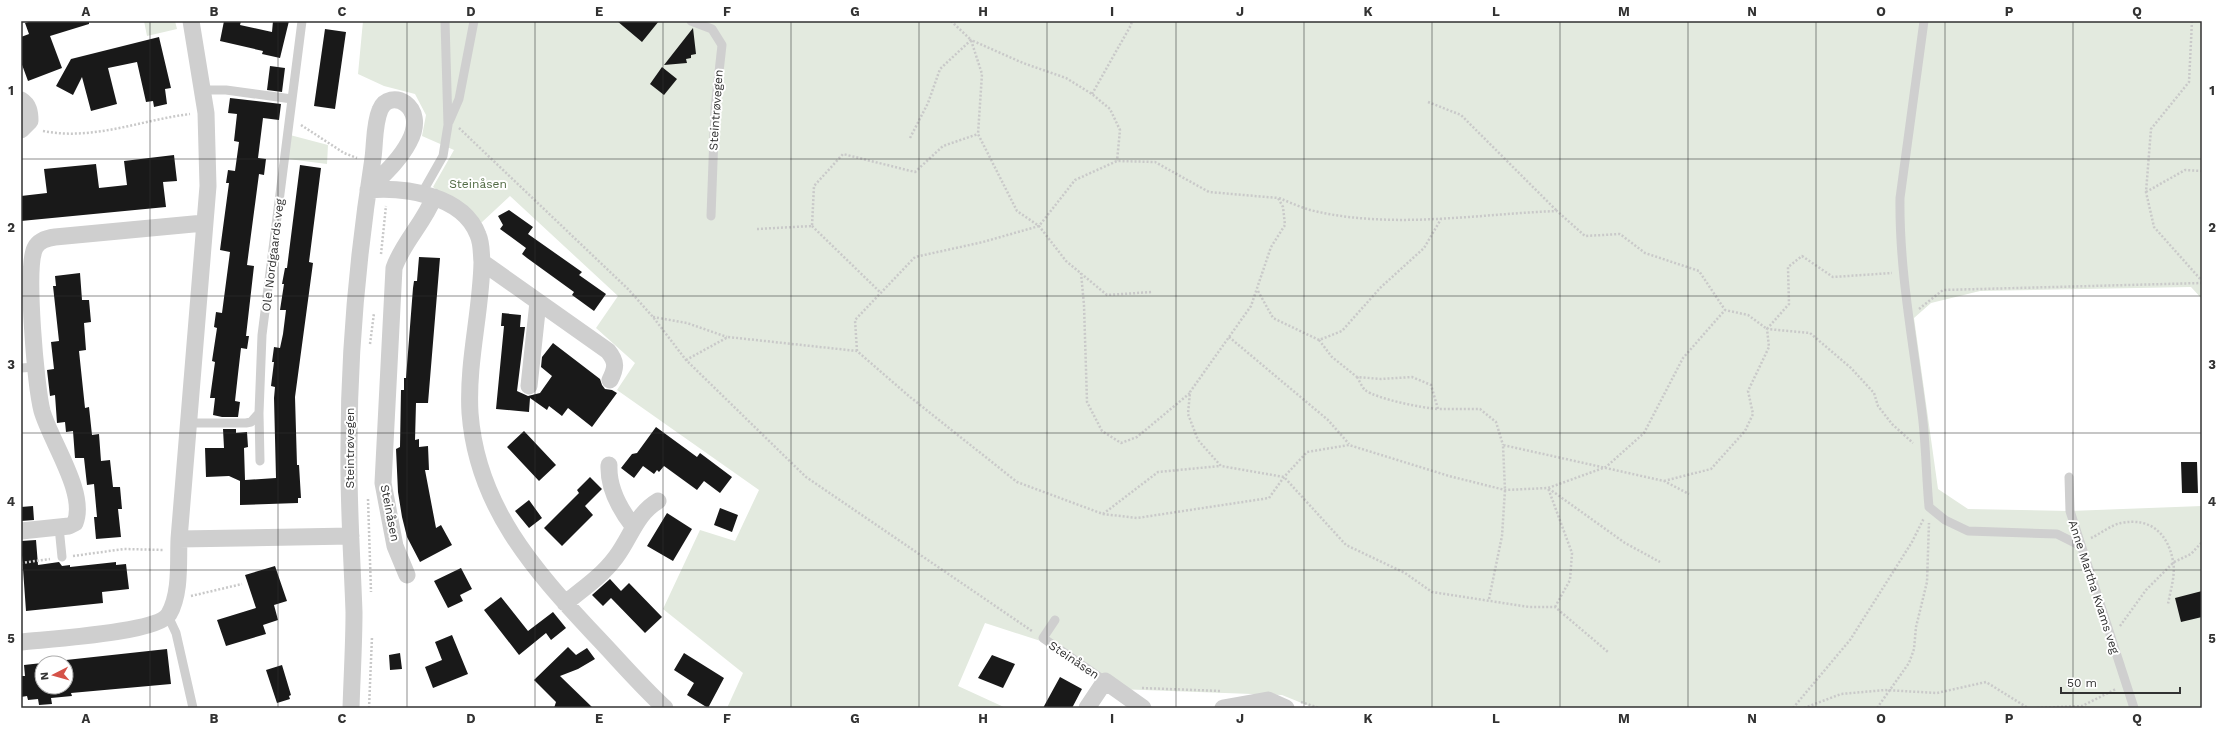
<svg xmlns="http://www.w3.org/2000/svg" width="2223" height="729" viewBox="0 0 2223 729" font-family="'Work Sans',sans-serif">
	<style>
		.green { fill: #e3eadf }
		.building { fill: #191919 }
		.lines { fill: none; stroke-linecap: round; stroke-linejoin: round }
		.path { stroke: #c9c9c9; stroke-width: 2.5; stroke-dasharray: 2 2; stroke-linecap: butt }
		.lane { stroke: #cfcfcf; stroke-width: 9 }
		.street { stroke: #cfcfcf; stroke-width: 17 }
		.grid { fill: none; stroke: #323232; stroke-width: 1; stroke-opacity: 0.55 }
		.labels { text-anchor: middle; dominant-baseline: central; stroke-width: 4; stroke-linejoin: round; paint-order: stroke }
		.street-label { font-size: 12px; fill: #323232; stroke: #fff }
		.park-label { font-size: 12px; fill: #506a43; stroke: #fff }
		.neatline { fill: none; stroke: #323232; stroke-width: 1.5 }
		.grid-label { font-size: 13px; text-anchor: middle; font-weight: bold; fill: #323232 }
	</style>
	<rect width="100%" height="100%" fill="#fff"/>
	<path class="green" d="M144 21H175L177 29 147 36Z
		M363 21H2202V299L2191 287 1980 291 1931 303 1914 318 1938 489 1968 509 2070 511 2202 506V708H1314L1282 695 1117 689 1053 645 985 623 958 686 1006 708H727L743 673 663 609 700 530 735 541 759 490 617 390 635 363 596 328 618 296 510 196 481 223 433 187 454 150 422 136 426 115 415 94 384 86 358 74Z
		M290 135 328 145 327 164 288 159Z"/>
	<path class="building" d="M32 21H89V24L50 36 62 68 28 81 21 62V37L29 34 25 23Z
		M224 21H241L240 25 272 32 273 21H289L280 58 262 54 263 51 220 41Z
		M617 21H659L642 42Z
		M693 28 696 54 691 55V58L686 59 687 63 664 65Z
		M325 29 346 32 335 109 314 106Z
		M159 37 171 88 165 89 167 104 154 107 153 101 146 102 137 62 108 68 117 104 91 111 82 77 73 95 56 86 71 59Z
		M270 66 285 68 282 92 267 90Z
		M662 67 677 79 664 95 650 84Z
		M230 98 281 104 279 120 263 118 258 158 266 159 264 175 259 174 247 265 254 266 246 336H249L247 349 241 348 238 374 235 401 240 402 238 417H222L213 415 215 398H210L215 362 212 361 217 328 214 327 216 312 222 313 230 252 220 250 229 183H226L228 170 235 171 239 142 234 141 237 114 228 113Z
		M174 155 177 181 163 182 166 207 21 221V196L47 193 44 169 96 164 99 188 127 185 124 161Z
		M300 165 321 168 309 262 313 263 295 397 297 465H299L301 498H298V503L240 505V481L229 476 206 477 205 448H224L223 429H236V433L247 432 248 447 244 448 245 480 276 478 274 398 275 387 271 386 274 362H272L274 347 280 348 283 334 286 310H280L284 284H282L285 268H287Z
		M509 210 533 227 528 234 582 272 579 275 606 294 594 311 572 295 574 292 527 258 522 254 526 248 500 229 503 225 498 216Z
		M419 257 440 258 428 403H416L415 440 419 439V447L428 446 429 470H425L436 528 441 525 452 545 420 562 407 537 402 517 398 492 396 449 400 447 401 390H404V378H406L413 288 414 281H417Z
		M80 273 82 300H89L91 322 84 323 86 350 79 351 85 408 89 407 92 435 99 434 101 461 110 460 113 487H120L122 509H118L121 537 96 539 94 517H97L94 484 87 485 84 458H75L73 431 66 432 65 422 57 423 55 395 50 396 47 370 54 369 51 342 59 341 53 286H56L55 276Z
		M502 313 521 315 520 327H525L517 391 528 396 540 393 552 376 541 367 542 357 553 343 600 379 602 385 605 389 612 390 617 393 592 427 568 408 562 416 549 406 547 410 530 398 529 412 496 409 504 326H501Z
		M656 427 697 457 700 453 732 477 720 493 704 481 697 490 664 466 659 472 657 470 654 474 643 466 634 478 621 468 632 454 637 453Z
		M524 431 556 465 539 481 507 447Z
		M2181 462H2197L2198 493H2182Z
		M590 477 602 489 585 506 593 515 562 546 544 528 579 493 577 490Z
		M529 500 542 518 529 528 515 511Z
		M33 506 34 520 21 521V507Z
		M720 508 738 515 732 532 714 525Z
		M667 513 692 529 673 561 647 546Z
		M36 540 38 565 59 562 62 566 70 565V567L116 562V565L126 564 129 589 102 592 103 603 26 611 21 541Z
		M275 566 287 601 274 605 278 620 263 625 266 634 226 646 217 620 256 608 245 575Z
		M461 568 472 589 460 595 463 601 448 608 434 581Z
		M610 579 621 591 629 583 662 617 645 633 611 598 603 606 592 595Z
		M2202 591V617L2181 622 2175 598Z
		M501 597 528 631 553 612 566 628 551 640 546 633 519 655 484 610Z
		M452 635 468 674 433 688 425 667 442 660 435 642Z
		M568 647 576 655 587 648 595 659 578 669 560 676 593 708H554L556 702 534 680Z
		M167 649 171 684 71 693 72 696 51 698 52 704 39 705 38 699 28 700 27 696 21 697V676H25L24 665 42 663V687H66V660Z
		M400 653 402 669 390 670 389 655Z
		M684 653 724 678 708 708 687 695 694 683 674 670Z
		M992 655 1015 664 1003 688 978 678Z
		M282 665 291 695 289 696 290 699 277 703 266 670Z
		M1060 677 1082 689 1072 708H1043Z"/>
	<g class="lines">
		<path class="path" d="M951 21 971 40 982 74 978 134 1017 211 1039 226 1066 261 1107 295 1152 292
			M2192 21 2189 82 2151 129 2146 192 2154 227 2202 281
			M1092 94 1131 25 1132 21
			M1428 102 1461 115 1557 211
			M301 125 344 153 357 158
			M459 128 628 289 653 317 686 360 806 477 1032 631
			M43 131C93 141 141 120 190 114
			M910 138 928 103 940 69 971 40 1023 63 1066 78 1092 94 1110 109 1120 130 1117 161
			M2146 192 2185 170 2202 171
			M1279 198C1289 202 1300 207 1310 210 1391 230 1476 214 1557 211L1585 236 1620 234 1645 253 1699 271 1725 310
			M812 226 881 293
			M757 229 812 226 814 186 843 154 915 172 943 146 978 134
			M381 254 386 206
			M1081 273 1084 305 1087 402 1102 431 1121 443 1137 437 1190 393
			M1258 291 1273 318 1319 340 1342 331 1380 288 1424 248 1441 219
			M1919 309 1943 290 2202 283
			M653 317 687 323 727 337
			M1229 337 1328 420 1349 444
			M1319 340 1332 357 1357 377 1381 379 1412 377 1431 385 1438 409H1480L1496 422 1503 445
			M370 344 374 313
			M857 351 855 320 915 257 983 242 1039 226 1075 180 1117 161 1155 162 1209 192 1278 198 1283 207 1285 225 1271 247 1251 306 1190 392 1188 414 1198 440 1221 466 1284 477 1346 545 1405 573 1432 592 1529 607H1555L1608 652
			M686 360 728 337 857 351 910 397 1017 482 1103 514 1137 518 1269 498 1284 477 1307 452 1349 445 1449 476 1505 490 1548 488 1606 467 1644 433 1683 358 1725 310 1748 315 1767 329 1789 304 1788 267 1802 256 1833 277 1892 273
			M1357 377C1359 380 1362 387 1365 390 1377 399 1422 408 1438 409
			M1664 481 1711 469 1745 431 1753 414 1748 391 1769 347 1767 329 1810 333 1851 368 1874 393 1878 406 1892 424 1913 443
			M368 499 371 592
			M1103 514 1158 472 1220 466
			M2091 538C2100 534 2111 525 2121 523 2151 517 2168 534 2173 561 2176 574 2170 592 2168 604
			M73 556 124 549 164 550
			M21 563 50 559
			M191 596 242 584
			M1489 599 1502 536 1505 490 1503 445 1664 481 1689 494
			M1555 607 1570 580 1572 553 1548 488 1625 543 1660 562
			M2120 626 2146 590 2174 562 2191 554 2202 542
			M1142 688 1221 691
			M1301 702 1319 708
			M369 708 372 637
			M1793 708 1850 640 1912 542 1924 518
			M1804 708 1841 694 1885 690 1937 693 1986 682 2028 708
			M1877 708 1909 663 1914 649 1916 627 1927 582 1929 523
			M2037 708 2082 706 2116 689"/>
		<path class="lane" d="M691 21 712 29 722 45 715 108 711 216
			M1924 21 1900 198C1899 270 1913 341 1922 413 1926 444 1926 475 1929 507L1945 520 1968 531 2057 534 2081 546
			M203 90H226L292 99
			M449 122 459 99 474 21
			M422 193 443 156 448 125 445 21
			M21 368 36 367
			M259 413 260 461
			M187 423H246L251 422 259 413 262 335 302 21
			M2069 477 2070 511 2134 708
			M59 527 62 557
			M168 616 176 633 193 708
			M1055 620 1043 638 1105 681"/>
		<path class="street" d="M191 21 206 113 208 186 179 539 351 536
			M21 100C29 105 30 112 30 121L21 130
			M368 190C405 187 463 195 478 235 482 244 481 253 482 262 481 313 467 362 470 413 477 506 533 569 594 634 618 659 640 685 665 708
			M482 262 608 351C617 362 616 368 610 380
			M529 386 538 302
			M609 465C608 488 619 508 633 526
			M21 531 69 526 75 523C87 493 51 442 42 411 36 387 25 268 35 248 39 240 47 238 55 237L204 223
			M407 575 395 546 383 483 394 268C403 242 424 223 434 197
			M565 603C583 589 602 576 616 557 631 537 636 514 658 501
			M21 642C47 639 158 633 169 614 181 593 178 562 179 539
			M351 708C352 676 354 644 354 612 352 556 348 501 349 445 349 349 358 253 373 158 375 143 374 124 380 110 389 87 429 105 409 142 399 161 383 175 368 190
			M1087 708 1105 681 1143 708
			M1223 708 1268 700 1286 708"/>
	</g>
	<path class="grid" d="M150 21V708M278 21V708M407 21V708M535 21V708M663 21V708M791 21V708M919 21V708M1047 21V708M1176 21V708M1304 21V708M1432 21V708M1560 21V708M1688 21V708M1816 21V708M1945 21V708M2073 21V708M21 159H2202M21 296H2202M21 433H2202M21 570H2202"/>
	<g class="labels">
		<g class="street-label">
			<text transform="translate(716 110) rotate(-86)">Steintrøvegen</text>
			<text transform="translate(273 255) rotate(-83)">Ole Nordgaards veg</text>
			<text transform="translate(350 448) rotate(-90)">Steintrøvegen</text>
			<text transform="translate(390 513) rotate(79)">Steinåsen</text>
			<text transform="translate(2094 587) rotate(72)">Anne Martha Kvams veg</text>
			<text transform="translate(1074 660) rotate(34)">Steinåsen</text>
		</g>
		<g class="park-label">
			<text x="478" y="184">Steinåsen</text>
		</g>
	</g>
	<rect width="2223" height="729" fill="none" stroke="#ffffff" stroke-width="44"/>
	<g transform="translate(54 675) rotate(264)"><circle r="19" fill="#ffffff" stroke="#adadad"/>
	<path d="M0-3L7 15L0 10L-7 15Z" fill="#d55248"/>
	<text y="-6" font-size="11" font-weight="bold" text-anchor="middle" fill="#323232">N</text>
	</g>
	<path d="M2061 687v6h119v-6" fill="none" stroke="#323232" stroke-width="2"/>
	<text x="2067" y="687" font-size="12" fill="#323232" stroke="#ffffff" stroke-width="3" paint-order="stroke">50 m</text>
	<rect x="22" y="22" width="2179" height="685" class="neatline"/>
	<g class="grid-label">
		<text x="86" y="16">A</text>
		<text x="214" y="16">B</text>
		<text x="342" y="16">C</text>
		<text x="471" y="16">D</text>
		<text x="599" y="16">E</text>
		<text x="727" y="16">F</text>
		<text x="855" y="16">G</text>
		<text x="983" y="16">H</text>
		<text x="1112" y="16">I</text>
		<text x="1240" y="16">J</text>
		<text x="1368" y="16">K</text>
		<text x="1496" y="16">L</text>
		<text x="1624" y="16">M</text>
		<text x="1752" y="16">N</text>
		<text x="1881" y="16">O</text>
		<text x="2009" y="16">P</text>
		<text x="2137" y="16">Q</text>
		<text x="11" y="95">1</text>
		<text x="2212" y="95">1</text>
		<text x="11" y="232">2</text>
		<text x="2212" y="232">2</text>
		<text x="11" y="369">3</text>
		<text x="2212" y="369">3</text>
		<text x="11" y="506">4</text>
		<text x="2212" y="506">4</text>
		<text x="11" y="643">5</text>
		<text x="2212" y="643">5</text>
		<text x="86" y="723">A</text>
		<text x="214" y="723">B</text>
		<text x="342" y="723">C</text>
		<text x="471" y="723">D</text>
		<text x="599" y="723">E</text>
		<text x="727" y="723">F</text>
		<text x="855" y="723">G</text>
		<text x="983" y="723">H</text>
		<text x="1112" y="723">I</text>
		<text x="1240" y="723">J</text>
		<text x="1368" y="723">K</text>
		<text x="1496" y="723">L</text>
		<text x="1624" y="723">M</text>
		<text x="1752" y="723">N</text>
		<text x="1881" y="723">O</text>
		<text x="2009" y="723">P</text>
		<text x="2137" y="723">Q</text>
	</g>
</svg>
